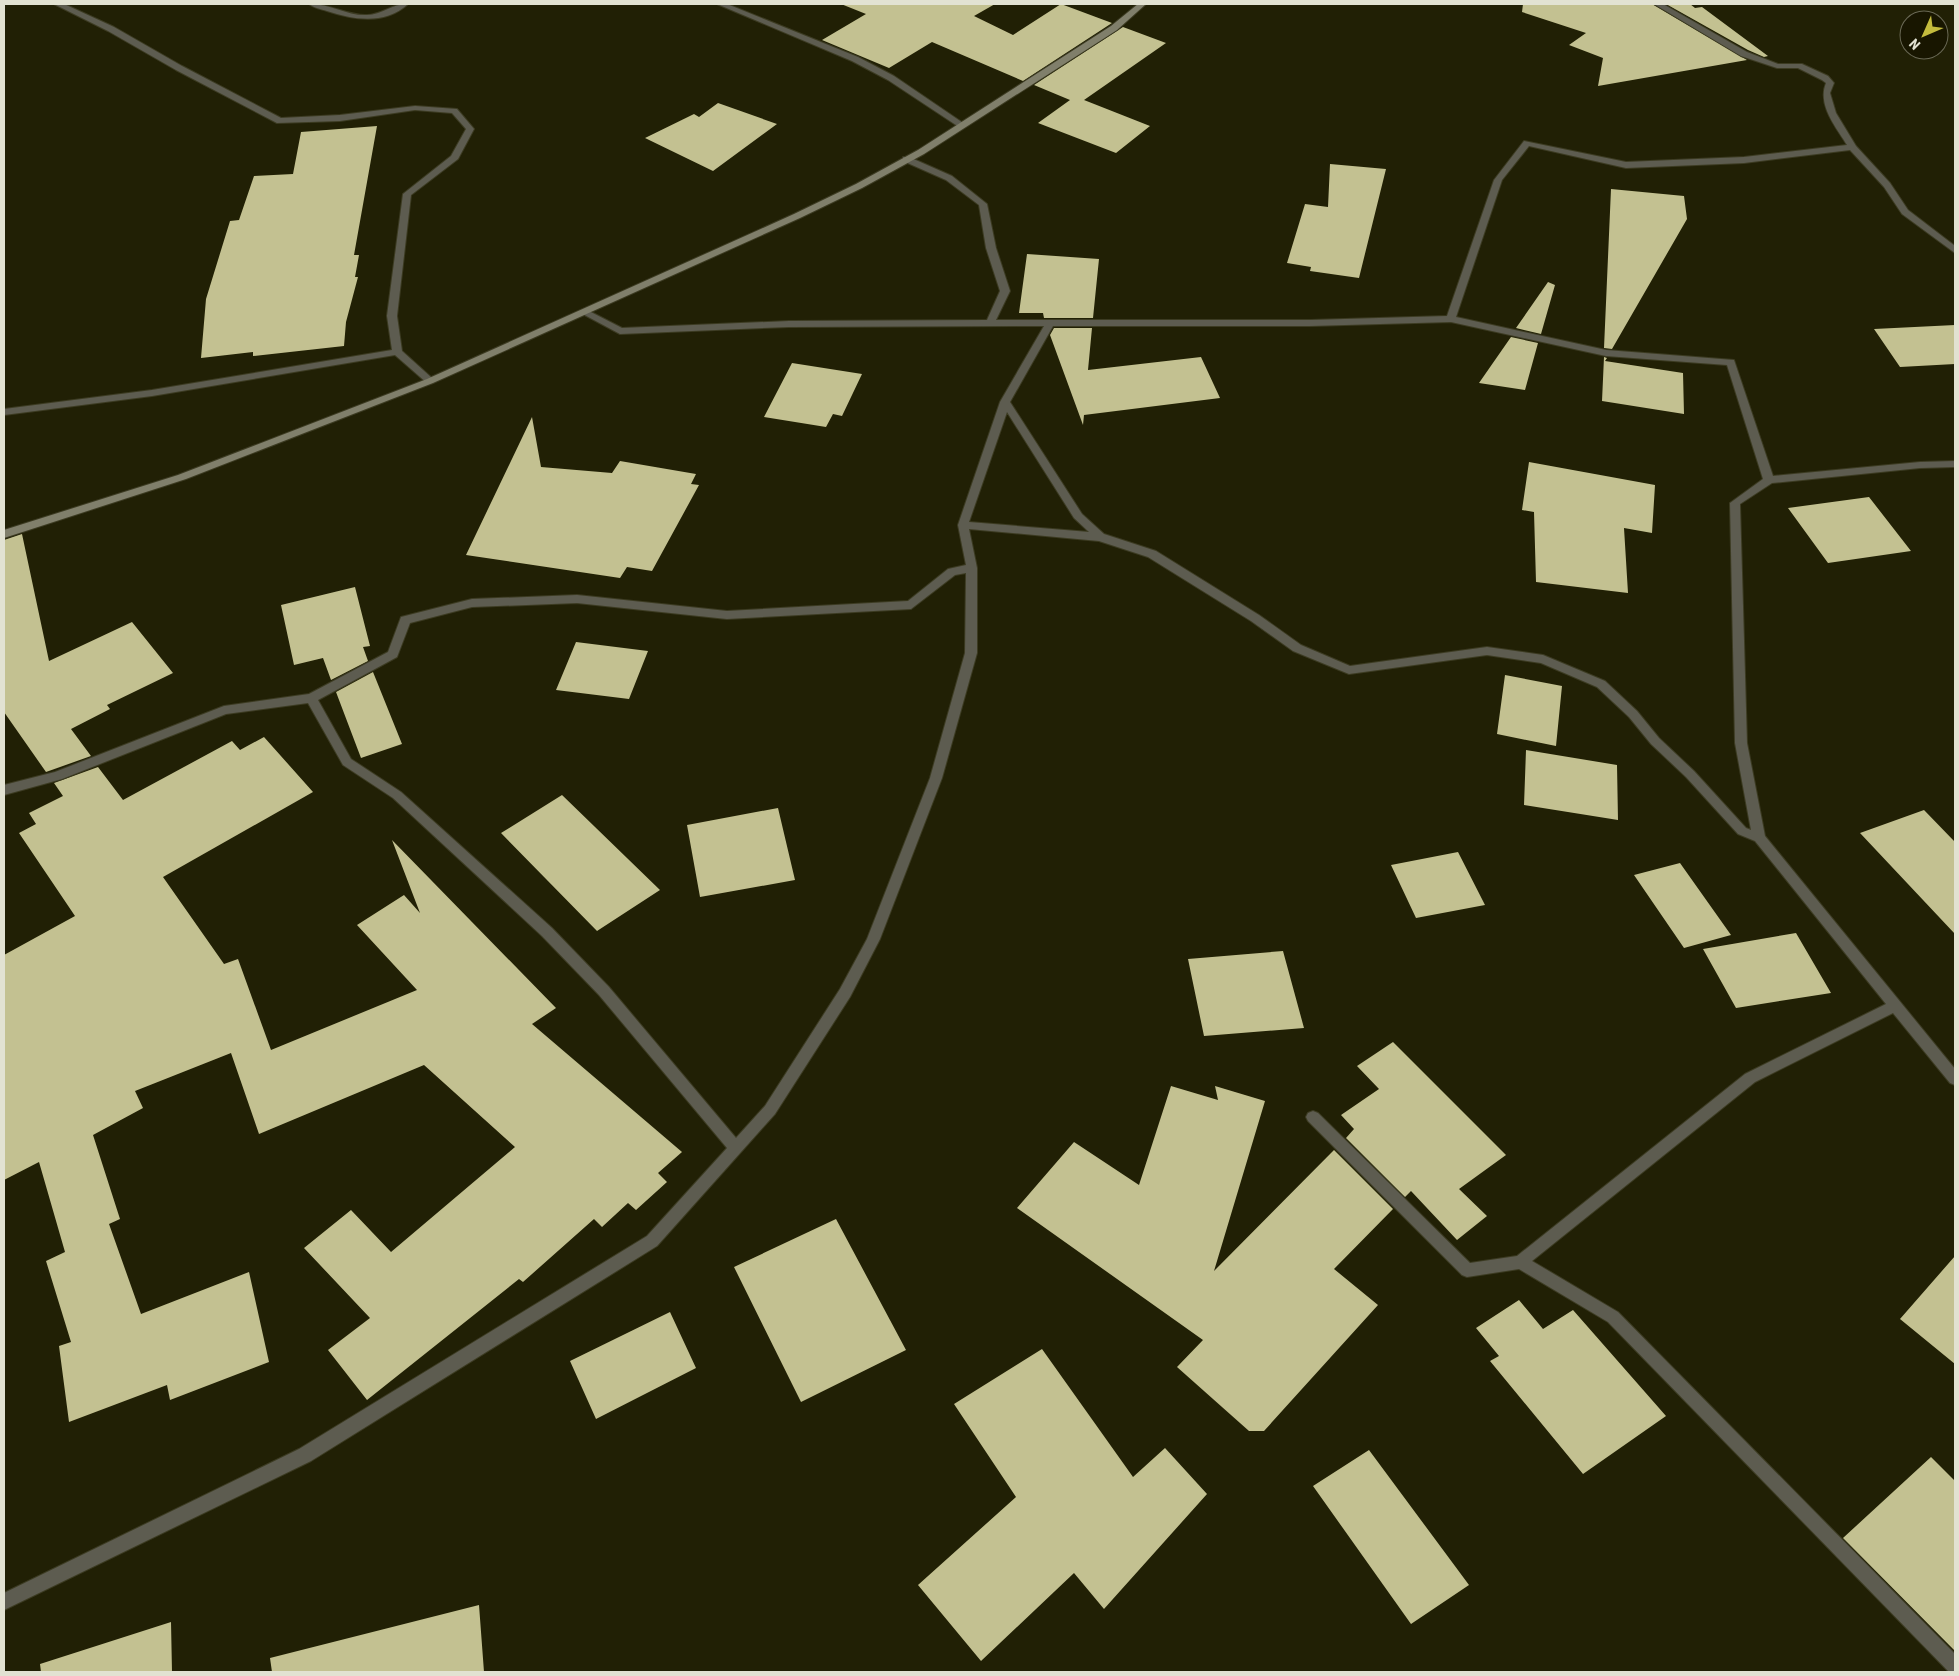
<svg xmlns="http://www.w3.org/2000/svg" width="1959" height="1676" viewBox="0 0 1959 1676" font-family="'Roboto Condensed',sans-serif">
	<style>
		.building { fill: #c3c191 }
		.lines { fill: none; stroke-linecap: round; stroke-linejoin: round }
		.street-casing { stroke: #3c3b22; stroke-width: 2 }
		.secondary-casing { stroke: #3c3b22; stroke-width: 2 }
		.street { fill: #5d5c50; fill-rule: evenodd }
		.secondary { fill: #807f6b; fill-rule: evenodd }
	</style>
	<rect width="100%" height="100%" fill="#212005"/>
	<path class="building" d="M841 4H995L974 16 1013 35 1061 4 1112 23 1023 81 932 42 889 68 822 40 866 14Z
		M1523 4H1652L1747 60 1598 86 1603 58 1569 45 1586 33 1522 12Z
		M1666 4H1690L1695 8 1702 7 1768 56 1764 57 1748 50Z
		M1123 27 1166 43 1084 100 1150 126 1116 153 1038 123 1070 100 1034 85Z
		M718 103 777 124 713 171 645 138 694 114 699 117Z
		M377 126 354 255H359L355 277H358L346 322 344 346 253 356V352L201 358 206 299 230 221 239 220 254 176 293 174 301 132Z
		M1330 164 1386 169 1359 278 1310 271 1311 267 1287 263 1305 204 1328 207Z
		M1611 189 1684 196 1687 219 1612 349 1604 348Z
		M1027 254 1099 259 1093 318H1044L1043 313H1019Z
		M1548 282 1555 285 1541 334 1516 328Z
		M1955 325V364L1900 367 1874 329Z
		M1054 328H1092L1088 370 1201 357 1220 398 1084 415 1083 425 1050 335Z
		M1511 337 1538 343 1525 390 1479 383Z
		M1604 357 1607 358 1605 361 1683 373 1684 414 1602 401Z
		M792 363 862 374 842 416 833 414 826 427 764 417Z
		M532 417 541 467 612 473 620 461 696 474 691 484 699 485 652 571 627 567 620 578 466 555Z
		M1529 462 1655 485 1652 533 1624 528 1628 593 1536 582 1534 512 1522 510Z
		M1869 497 1911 551 1828 563 1788 508Z
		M22 534 49 661 132 622 173 673 107 705 110 709 71 729 91 756 46 772 4 712V540Z
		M355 587 370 646 363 647 368 661 331 680 323 658 294 665 281 605Z
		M576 642 648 651 629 699 556 690Z
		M373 672 402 744 361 758 336 692Z
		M1505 675 1562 686 1556 746 1497 734Z
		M264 737 313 792 163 877 224 964 238 959 271 1050 417 990 357 925 404 895 420 913 392 840 556 1008 532 1024 682 1152 658 1173 667 1182 636 1210 628 1203 602 1227 594 1219 523 1282 519 1279 367 1400 328 1350 370 1318 304 1248 351 1210 391 1252 515 1147 424 1065 259 1134 231 1053 135 1091 143 1108 93 1135 120 1219 109 1224 141 1314 249 1272 269 1362 170 1400 167 1385 69 1422 59 1346 71 1342 46 1261 65 1252 39 1162 4 1180V955L75 916 19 833 36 824 29 813 63 796 54 783 98 767 123 800 232 741 240 750Z
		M1526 750 1617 765 1618 820 1524 805Z
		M562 795 660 890 597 931 501 833Z
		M778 808 795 880 700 897 687 825Z
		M1924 810 1955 842V934L1860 833Z
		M1458 852 1485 905 1416 918 1391 865Z
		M1680 863 1731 935 1684 948 1634 875Z
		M1796 933 1831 993 1736 1008 1703 949Z
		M1283 951 1304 1028 1204 1036 1188 959Z
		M1393 1042 1506 1155 1459 1189 1487 1216 1457 1240 1411 1191 1405 1197 1346 1138 1354 1129 1341 1115 1379 1089 1357 1066Z
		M1171 1086 1218 1100 1215 1086 1265 1101 1214 1271 1334 1150 1393 1209 1334 1269 1378 1305 1264 1431H1249L1177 1367 1203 1340 1017 1208 1074 1142 1139 1185Z
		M836 1219 906 1350 801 1402 734 1267Z
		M1955 1256V1364L1900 1319Z
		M1519 1300 1543 1329 1573 1310 1666 1416 1583 1474 1490 1361 1499 1356 1476 1328Z
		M670 1312 696 1368 596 1419 570 1361Z
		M1042 1349 1133 1477 1165 1448 1207 1494 1104 1609 1074 1573 981 1661 918 1585 1016 1497 954 1404Z
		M1369 1450 1469 1585 1411 1624 1313 1486Z
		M1931 1457 1955 1481V1651L1843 1538Z
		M479 1605 484 1672H272L270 1658Z
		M171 1622 172 1672H41L40 1664Z"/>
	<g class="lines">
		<defs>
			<path id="street" d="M54 4H64L114 27 182 66 281 118 340 115 415 106 457 109 474 129 458 159 411 195 397 316 402 351 433 379V383H427L395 355 152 396 4 415V409L152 390 392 350 387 316 403 194 451 156 466 129 452 113 415 110 340 121 277 123 176 70 108 31Z
				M309 4C329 3 347 16 367 15 382 15 393 3 408 4 385 25 354 20 327 11 321 9 314 8 309 4Z
				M717 4H727L858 57 894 76 966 125 959 127 888 80 852 61Z
				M1654 4H1663L1747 52 1778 64H1802L1828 76 1834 83 1830 93 1836 113 1856 146 1890 183 1908 210 1955 246V253L1902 214 1884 187 1850 150 1744 163 1626 168 1529 146 1502 180 1456 317 1606 350 1734 360 1773 476 1920 462 1955 461V467L1920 468 1772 483 1740 504 1747 743 1765 836 1955 1069V1085L1950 1083 1893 1013 1755 1082 1532 1261 1618 1312 1955 1654V1672H1949L1608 1322 1519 1269 1467 1277 1462 1275 1308 1121 1306 1117 1308 1113 1313 1111 1318 1113 1470 1263 1517 1256 1745 1074 1886 1004 1755 841 1738 834 1686 777 1651 744 1629 717 1597 687 1541 663 1487 655 1349 674 1293 651 1251 621 1148 557 1099 541 969 529 977 568V653L942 778 880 939 850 997 775 1114 741 1152 657 1246 311 1461 4 1610V1593L299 1449 647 1236 727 1148 599 995 542 936 393 798 343 765 308 703 226 714 62 779 4 795V785L55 772 224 706 309 694 388 652 401 617 472 599 577 595 727 611 908 601 948 569 966 565 958 525 1000 402 1044 326 789 327 620 334 579 312 581 310H587L622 328 789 321 987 320 1000 291 986 248 979 205 946 180 903 161V157H909L952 176 987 204 996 248 1010 291 996 320H1310L1447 316 1494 180 1524 141 1626 162 1744 157 1847 145C1836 127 1817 105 1826 83L1822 80 1798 68H1777L1741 56ZM1451 322 1606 356 1727 365 1763 479 1730 503 1735 743 1751 830 1746 828 1694 771 1659 738 1637 711 1605 681 1543 655 1487 647 1350 666 1301 645 1259 615 1156 551 1104 534 1082 514 1010 402 1053 326H1310ZM1007 412 1074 518 1089 532 969 522ZM966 573 965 653 930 778 867 939 840 989 765 1106 736 1138 609 987 552 928 401 792 351 759 318 700 397 657 410 623 472 607 577 603 727 619 911 609 955 575Z"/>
			<path id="secondary" d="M1138 4H1146L1117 30 924 154 862 188 800 218 433 383 186 479 4 538V530L178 475 427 379 794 214 856 184 918 150 1111 26Z"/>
		</defs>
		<use href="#street" class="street-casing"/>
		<use href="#secondary" class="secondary-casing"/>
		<use href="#street" class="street"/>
		<use href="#secondary" class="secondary"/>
	</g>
	<rect width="1959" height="1676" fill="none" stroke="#e2e2d2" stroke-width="10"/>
	<g transform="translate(1924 35) rotate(225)"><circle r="24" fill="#181600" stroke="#696854"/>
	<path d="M0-4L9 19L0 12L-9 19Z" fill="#c4bc3d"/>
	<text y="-8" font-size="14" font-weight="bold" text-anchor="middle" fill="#e2e2d2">N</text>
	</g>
</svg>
